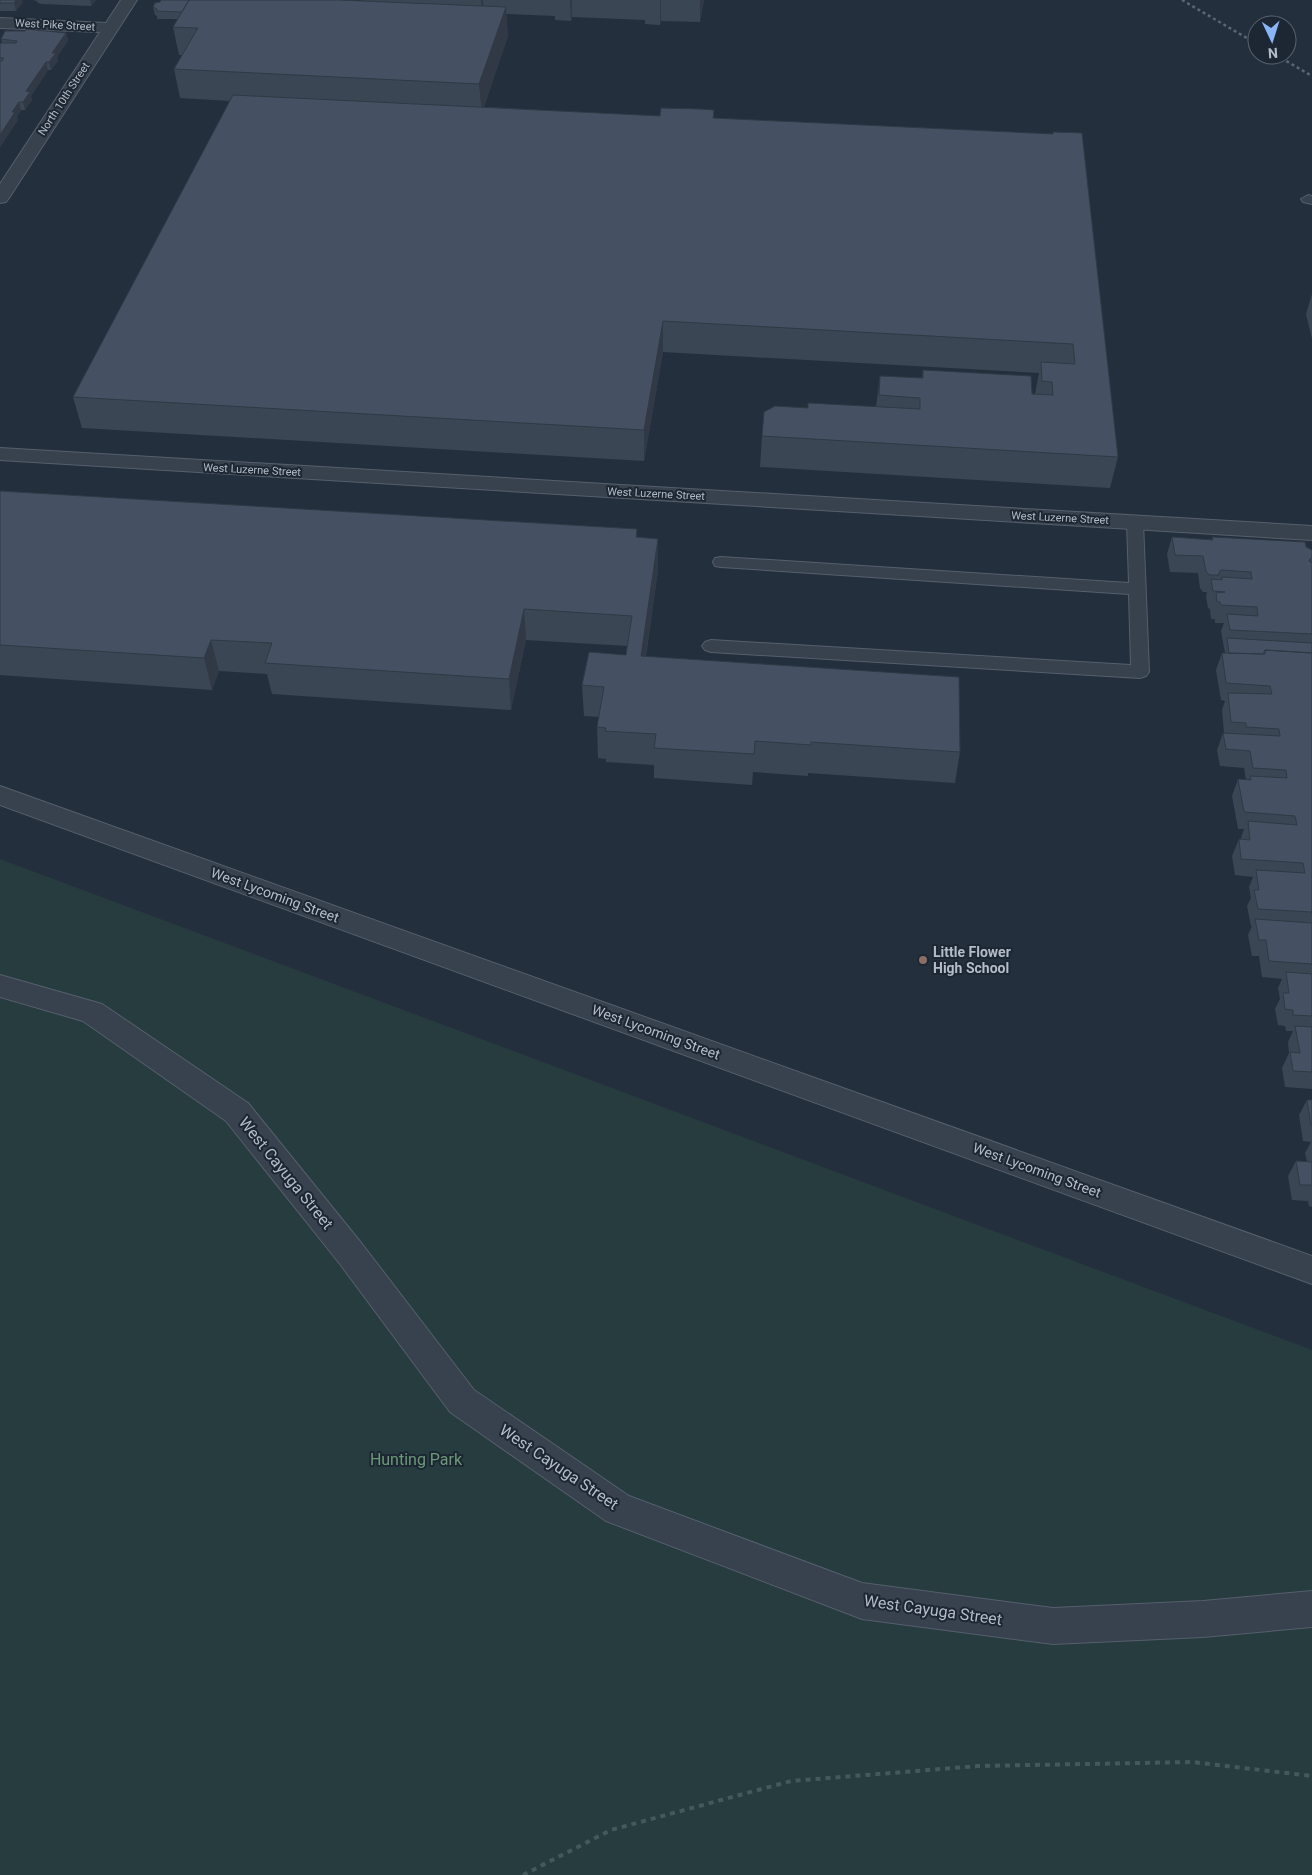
<svg xmlns="http://www.w3.org/2000/svg" width="1312" height="1875" viewBox="0 0 1312 1875" font-family="Roboto,sans-serif">
	<style>
		.green { fill: #263c3f }
		.lines { fill: none; stroke-linecap: round; stroke-linejoin: round }
		.service-casing { stroke: #565f6c; stroke-width: 2 }
		.minor-casing { stroke: #565f6c; stroke-width: 2 }
		.tertiary-casing { stroke: #565f6c; stroke-width: 2 }
		.path { stroke: #44595c; stroke-width: 4; stroke-dasharray: 5 5; stroke-linecap: butt }
		.service { fill: #38414e; fill-rule: evenodd }
		.minor { fill: #38414e; fill-rule: evenodd }
		.tertiary { fill: #38414e; fill-rule: evenodd }
		.rail { stroke: #5a6575; stroke-width: 2.5; stroke-dasharray: 3 3; stroke-linecap: butt }
		.wall { fill: #3b4654 }
		.shaded-wall { fill: #303945 }
		.building { fill: #455162; stroke: #303945 }
		.education-dot { fill: #8d6e63; stroke: #1d2633; stroke-width: 2 }
		.labels { text-anchor: middle; dominant-baseline: central; stroke-width: 4; stroke-linejoin: round; paint-order: stroke }
		.far-street-label { font-size: 11px; fill: #b4bcc9; stroke: #1d2633 }
		.street-label { font-size: 14px; fill: #b4bcc9; stroke: #1d2633 }
		.poi-label { font-size: 14px; font-weight: bold; fill: #b4bcc9; stroke: #1d2633; text-anchor: start }
		.near-street-label { font-size: 16px; fill: #b4bcc9; stroke: #1d2633 }
		.near-park-label { font-size: 16px; fill: #6b9a76; stroke: #1d2633 }
	</style>
	<rect width="100%" height="100%" fill="#242f3e"/>
	<path class="green" d="M0 859 1312 1350V1875H0Z"/>
	<g class="lines">
		<defs>
			<path id="service" d="M1308 195 1312 196V204L1303 202 1301 199Z
				M1135 517 1141 518 1143 522 1149 672 1146 676 1140 678 711 652 705 650 702 646 705 642 711 640 1131 665 1129 594 721 567 715 566 713 562 715 558 721 557 1129 583 1127 522 1129 518Z"/>
			<path id="minor" d="M121 0H137L9 198 6 202 0 203V184L100 32 0 28V18L106 23Z
				M0 786 1312 1256V1284L0 805Z
				M0 975 102 1004 248 1103 362 1244 474 1390 629 1496 862 1583 1053 1608 1203 1601 1312 1591V1627L1203 1637 1053 1644 862 1619 606 1521 450 1412 340 1264 226 1121 83 1021 0 997Z"/>
			<path id="tertiary" d="M0 448 1312 526V540L0 460Z"/>
		</defs>
		<use href="#service" class="service-casing"/>
		<use href="#minor" class="minor-casing"/>
		<use href="#tertiary" class="tertiary-casing"/>
		<path class="path" d="M523 1875 611 1830 791 1781 978 1766 1192 1762 1312 1776"/>
		<use href="#service" class="service"/>
		<use href="#minor" class="minor"/>
		<use href="#tertiary" class="tertiary"/>
		<path class="rail" d="M1182 0 1257 44
			M1276 55 1312 76"/>
	</g>
	<path class="wall" d="M0 0 23 2 16 11H0Z
		M33 0H96L91 6 42 4 38 3 37 1Z
		M361 0H704L700 22 661 21 660 25 645 24V20L572 17 571 21 555 20V16L506 14 508 36 484 107 660 116 714 110V118L1053 134 1118 457 1110 488 760 467 762 436 808 408 876 407 880 376 922 378 923 370 1035 394 1039 373 663 352 644 461 82 428 73 397 230 101 180 98 174 69 182 55H179L173 27 178 19H157V16L155 15 153 7 160 2 361 1Z
		M66 33 68 41 57 57 58 61 51 70H48L31 96 32 100 25 110H21L17 117 18 120 0 147V43H2L1 39Z
		M1312 294V339L1306 314Z
		M0 491 637 529V537L658 570 646 656 960 752 955 783 808 773V776L753 772 752 785 654 778V765L606 762V759L598 758 597 727 599 717 584 716 582 685 626 655 627 646 526 640 511 710 272 694 267 674 219 671 212 690 0 675Z
		M1172 537 1212 540V537L1306 547 1312 550V1089L1285 1087 1282 1068 1289 1053 1288 1042 1293 1031H1286L1285 1026 1278 1025 1275 1009 1280 999 1278 988 1282 979 1262 977 1259 956H1252L1248 935 1252 926H1251L1247 906 1251 898 1249 887 1253 877 1235 875 1232 856 1239 839H1241V838L1244 829H1238L1232 796 1238 779 1246 780 1244 768 1220 766 1217 750 1223 733H1224L1222 710 1225 701 1221 700 1216 670 1222 653H1225L1221 631 1224 623H1215V619H1211L1210 609 1208 608 1206 597 1207 592H1203L1200 588 1198 573 1170 572 1167 554Z
		M1307 1100H1312V1207L1309 1206 1308 1201 1292 1200 1288 1176 1296 1161H1307L1305 1153 1311 1142 1303 1141 1299 1115Z"/>
	<path class="shaded-wall" d="M16 0H22L23 2 16 11 14 3Z
		M90 0H96L91 6Z
		M481 0H483L484 13 482 17Z
		M570 0H572V17L571 21Z
		M660 0H661V21L660 25Z
		M700 0H704L700 22Z
		M506 7 508 36 482 113 479 84Z
		M66 33 68 41 57 57 58 61 51 70 49 62 52 53Z
		M46 62 48 70 31 96 32 100 25 110 23 102 26 91Z
		M19 102 21 110 17 117 18 120 0 147V135L12 112Z
		M663 321V352L644 461V430Z
		M658 539V570L641 687V656Z
		M524 609 526 640 511 710 509 679Z
		M211 640 219 671 212 690 204 658Z"/>
	<path class="building" d="M0 0H16L14 3H0Z
		M161 0H189L182 12 156 11 157 9 153 7 155 3 160 2Z
		M189 0H339L506 7 479 84 174 69 198 28 173 27Z
		M26 29 66 33 52 53H56L49 62H46L26 91 30 92 23 102H19L12 112H15L0 135V61H2L4 58H0V43H16L17 41 1 39 5 31H25Z
		M233 95 660 116 661 108 699 109 714 110 713 118 1053 134V132L1082 133 1118 457 762 436 764 412 775 406 808 408V403L920 409V398L879 395 880 376 923 378V370L1031 376 1032 394 1053 395 1052 382 1042 381 1041 362 1075 364 1073 344 663 321 644 430 73 397Z
		M0 491 637 529 636 537 658 539 641 656 959 677 960 752 811 742V745L755 741 754 754 654 748 656 734 605 731 606 728 597 727 604 687 582 685 589 652 626 655 632 616 524 609 509 679 265 663 272 643 211 640 204 658 0 645Z
		M1172 537 1213 540 1212 537 1305 542 1306 547 1312 550V558L1309 560 1310 562H1312V634L1230 630 1227 614 1258 616 1257 607 1221 605 1220 602H1217L1216 593 1225 592 1213 591 1211 579 1222 580V577L1252 579 1251 572 1221 570 1219 572V575H1209L1206 571 1203 556 1175 555Z
		M1227 638 1312 643V653L1265 650 1263 654 1229 653Z
		M1265 650 1312 653V914V912L1258 909 1254 890H1259L1256 870 1305 873 1303 863 1241 859 1239 839 1250 840 1248 821 1297 825 1295 816 1244 812 1238 779 1251 780 1250 776 1287 778 1286 770 1253 768 1250 751 1226 749 1223 733 1280 736 1279 729 1246 727V723L1231 722 1228 693 1272 694 1270 686 1226 683 1222 653 1265 654Z
		M1255 919 1312 923V964L1269 961 1266 940H1259Z
		M1286 972 1312 974V1016L1293 1015V1010L1285 1009 1283 993H1289Z
		M1295 1026 1312 1027V1072L1293 1071 1290 1052 1300 1053Z
		M1307 1100H1312V1126L1311 1125Z
		M1296 1161 1312 1162V1185H1300Z"/>
	<circle class="education-dot" cx="923" cy="960" r="5"/>
	<g class="labels">
		<g class="far-street-label">
			<text transform="translate(55 25) rotate(3)">West Pike Street</text>
			<text transform="translate(64 99) rotate(-57)">North 10th Street</text>
			<text transform="translate(252 470) rotate(3)">West Luzerne Street</text>
			<text transform="translate(656 494) rotate(3)">West Luzerne Street</text>
			<text transform="translate(1060 518) rotate(3)">West Luzerne Street</text>
		</g>
		<g class="street-label">
			<text transform="translate(275 895) rotate(20)">West Lycoming Street</text>
			<text transform="translate(656 1032) rotate(20)">West Lycoming Street</text>
			<text transform="translate(1037 1170) rotate(20)">West Lycoming Street</text>
		</g>
		<g class="poi-label">
			<text x="933" y="952">Little Flower<tspan x="933" dy="16">High School</tspan></text>
		</g>
		<g class="near-street-label">
			<text transform="translate(286 1173) rotate(51)">West Cayuga Street</text>
			<text transform="translate(559 1467) rotate(34)">West Cayuga Street</text>
			<text transform="translate(933 1610) rotate(8)">West Cayuga Street</text>
		</g>
		<g class="near-park-label">
			<text x="416" y="1459">Hunting Park</text>
		</g>
	</g>
	<g transform="translate(1272 40) rotate(176)"><circle r="24" fill="#1d2633" stroke="#59626f"/>
	<path d="M0-4L9 19L0 12L-9 19Z" fill="#8ab4f8"/>
	<text y="-8" font-size="14" font-weight="bold" text-anchor="middle" fill="#b4bcc9">N</text>
	</g>
</svg>
